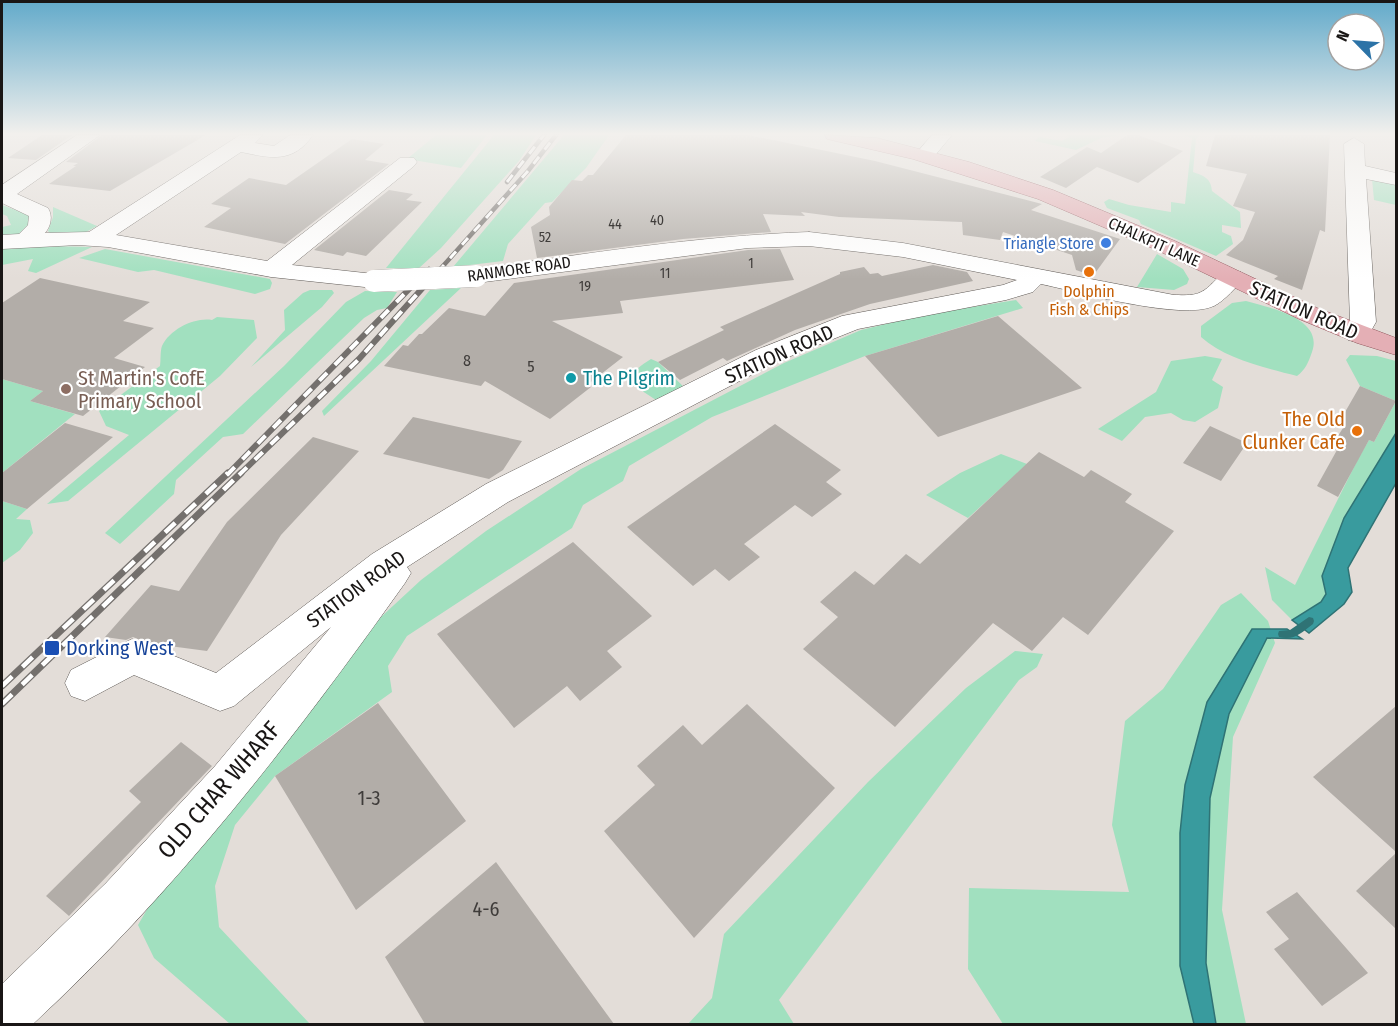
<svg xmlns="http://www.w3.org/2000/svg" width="1398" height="1026" viewBox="0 0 1398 1026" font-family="'Fira Sans Condensed',sans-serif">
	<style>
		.green { fill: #a1e0bf }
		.water { fill: #399b9e; stroke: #2f7375; stroke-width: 1.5 }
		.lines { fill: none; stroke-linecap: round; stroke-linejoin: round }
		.stream { fill: #2f7375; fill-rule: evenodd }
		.building { fill: #b2ada8 }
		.minor-casing { stroke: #605b57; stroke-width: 1 }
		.major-casing { stroke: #91575d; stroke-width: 1 }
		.minor { fill: #fff; fill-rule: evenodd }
		.major { fill: #e4afb5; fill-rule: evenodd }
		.rail-far2-casing { stroke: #74706d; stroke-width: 4.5 }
		.rail-far1-casing { stroke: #74706d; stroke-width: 6 }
		.rail-casing { stroke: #74706d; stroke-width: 7 }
		.rail-far2 { stroke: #fff; stroke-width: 3; stroke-dasharray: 9; stroke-linecap: butt }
		.rail-far1 { stroke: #fff; stroke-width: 4; stroke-dasharray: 11; stroke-linecap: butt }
		.rail { stroke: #fff; stroke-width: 4.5; stroke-dasharray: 14; stroke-linecap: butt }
		.minor-bridge-casing { stroke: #605b57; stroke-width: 22; stroke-linecap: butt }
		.minor-bridge { stroke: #fff; stroke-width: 22 }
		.shop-dot { fill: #3f7fe0; stroke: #fff; stroke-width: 2 }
		.food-dot { fill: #e8710a; stroke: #fff; stroke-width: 2 }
		.culture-dot { fill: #0f9aa8; stroke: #fff; stroke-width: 2 }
		.education-dot { fill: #8d6e63; stroke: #fff; stroke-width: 2 }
		.transit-dot { fill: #1a4fb4; stroke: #fff; stroke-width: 2 }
		.labels { text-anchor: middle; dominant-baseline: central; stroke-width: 4.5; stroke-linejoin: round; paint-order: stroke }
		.far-number-label { font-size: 14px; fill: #3f3c3a }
		.far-street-label { font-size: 16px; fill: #191615; stroke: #fff }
		.far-shop-label { font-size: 16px; fill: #366cbe; stroke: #fff; text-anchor: end }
		.far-food-label { font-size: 16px; fill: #c56008; stroke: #fff }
		.number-label { font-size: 16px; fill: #3f3c3a }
		.street-label { font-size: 20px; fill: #191615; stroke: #fff }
		.education-label { font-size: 20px; fill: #785e54; stroke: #fff; text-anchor: start }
		.culture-label { font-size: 20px; fill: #0d838f; stroke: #fff; text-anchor: start }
		.food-label { font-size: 20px; fill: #c56008; stroke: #fff; text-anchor: end }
		.transit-label { font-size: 20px; fill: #164399; stroke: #fff; text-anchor: start }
		.near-number-label { font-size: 20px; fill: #3f3c3a }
		.near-street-label { font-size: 24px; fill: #191615; stroke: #fff }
	</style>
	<rect width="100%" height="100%" fill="#e3ddd8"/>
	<path class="green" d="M436 135H487L461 168 407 159Z
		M494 135H536L519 161 441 248 418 269 386 268Z
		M564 135H609L586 168 552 202 545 203 508 244 503 261 453 267Z
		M1067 135H1120L1101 138 1076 150 1035 141 1039 137 1062 141 1069 137Z
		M1183 135H1199L1196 139 1193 172C1204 176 1211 178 1212 191L1240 212 1241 228 1222 225V232L1231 236 1233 244 1216 256 1141 224 1139 220 1107 208 1104 202 1109 199 1129 205 1171 212V202L1185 204 1192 138Z
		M1372 179 1396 182V205L1374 200Z
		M2 205 29 215 48 246 92 247 36 273 28 271 33 259 2 265V227L11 225 7 216 2 214Z
		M53 207 97 226 86 232 51 234 48 231 53 217Z
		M105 249 270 279 272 283 270 289 255 294 154 270 138 272 79 258Z
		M1157 254 1183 269 1189 279 1187 284 1174 290 1137 287Z
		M461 288 324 416 322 411 371 361 430 290Z
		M310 290H332L334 293 322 307 251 367 285 330 284 310 303 293Z
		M365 291 397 292 387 308 377 310 364 318 243 434 223 437 176 480 174 494 120 544 105 533 284 366 346 302Z
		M1016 300 1023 308 865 356 712 417 629 466 623 481 583 505 572 528 407 636 388 666 392 692 275 776 235 825 215 886 219 927 310 1024H230L154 958 138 925 175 861 295 726 381 617 421 580 486 531 581 469 784 363 861 330 928 314Z
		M1246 301C1270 308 1324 318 1312 352 1308 363 1306 369 1297 376 1266 368 1225 359 1201 337V326L1232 303Z
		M217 317 254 320 257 338 220 376 68 501 47 504 129 435 106 426 99 411 160 366C161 360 160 351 162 346 170 329 195 317 212 320Z
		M1350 355 1377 356 1396 361V433L1344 518 1322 576 1326 594 1321 602 1292 620 1272 600 1265 567 1295 585 1358 459 1369 440 1374 442 1396 401 1360 386 1346 360Z
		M1205 356 1222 359 1212 380 1223 387 1218 408 1195 422 1183 420 1171 413 1145 417 1122 441 1098 429 1156 392 1171 361Z
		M651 359 658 362 686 389 656 400 630 383C631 371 642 365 651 359Z
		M2 379 43 391 30 401 75 414 2 473Z
		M1001 454 1027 464 968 518 926 495 960 473Z
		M2 501 27 509 16 519 30 520 33 533 20 550 2 563Z
		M1241 593 1268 621 1275 643 1233 737 1222 910 1246 1024H1003L968 969 969 888 1129 892 1112 825 1125 721 1163 689 1221 605Z
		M1015 651 1043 654 1037 667 1019 680 779 1000 794 1024H688L712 998 724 934 868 782 966 688Z"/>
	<path class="water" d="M1396 433V483L1348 568 1352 592 1344 604 1309 633 1292 620 1321 602 1326 594 1322 576 1344 518Z
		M1252 629H1287L1302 639 1267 638 1229 714 1210 798 1206 963 1216 1024H1194L1180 966V833L1185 785 1207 702Z"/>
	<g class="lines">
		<path class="stream" d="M1309 617 1313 618 1314 621 1313 624C1301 633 1294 641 1279 637L1278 634 1279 631 1290 630Z"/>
	</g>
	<path class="building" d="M42 135H72L36 160 8 158Z
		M102 135H206L110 191 49 184 76 166H73L78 163 66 162Z
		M626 135H748L875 161 1042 204 1031 210 1120 239 1093 276 1076 270 1072 255 1003 232 1000 240 963 235 962 222 839 217 801 212 805 216 763 214 771 232 683 239 537 258 531 227 550 215 549 207 572 180 582 181 588 175H593Z
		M1127 135H1138L1183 151 1138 183 1097 167 1066 188 1040 177 1087 147 1101 153Z
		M1215 135H1330L1325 232 1320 230 1302 290 1274 279 1278 276 1226 255 1243 240 1255 212 1233 206 1247 174 1206 166Z
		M352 139 384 144 365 160 389 164 285 244 204 227 231 208 211 204 249 178 286 185Z
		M389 190 413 194 406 200 422 202 366 256 347 252 343 256 314 250Z
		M780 249 794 280 620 301 623 313 552 321 623 357 587 385 591 387 550 419 485 381 481 386 384 366 403 345 408 346 419 334H422L449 308 485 316 514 283 748 250Z
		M933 265 967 272 973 281 870 304 841 314 795 330 727 361 723 358 680 380 658 362 724 330 720 327 840 274V272L864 267 870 274 878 273 882 276Z
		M40 278 150 302 123 321 154 328 114 358 145 367 83 416 30 401 43 391 2 379V303Z
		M998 316 1082 388 938 437 865 356Z
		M1360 386 1396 401 1374 442 1369 440 1338 497 1317 486 1337 450 1331 447 1343 428 1337 426Z
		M413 417 522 441 503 470 489 479 383 454Z
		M65 423 113 437 27 509 2 501V473Z
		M775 424 841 470 826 482 842 494 812 517 795 505 744 544 760 557 729 581 715 569 693 586 627 527Z
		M1210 426 1247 443 1221 481 1183 463Z
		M313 437 359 451 281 535 207 651 147 643 133 637 126 640 105 637 151 585 179 591 227 522Z
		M1039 452 1084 477 1091 470 1132 494 1125 502 1174 531 1088 635 1063 617 1032 651 993 623 895 727 803 649 838 617 820 602 855 571 874 585 906 554 920 564Z
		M573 542 652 616 607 651 622 667 580 701 567 686 514 728 437 634Z
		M378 703 466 821 356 910 275 776Z
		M747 704 835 788 694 938 604 831 655 785 637 766 683 725 702 745Z
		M1396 706V852L1313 777Z
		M181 742 212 766 69 916 46 896 141 802 129 791Z
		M1396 853V929L1356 891Z
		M496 862 614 1024H425L385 957Z
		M1297 892 1368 973 1322 1006 1274 949 1289 939 1266 912Z"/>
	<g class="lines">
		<defs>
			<path id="minor" d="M77 135H100L17 194 48 208C53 216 51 226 45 233L89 232 240 135H263L255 143 274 146 290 135H313C293 164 270 158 241 152L116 235 267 261 400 158H414L417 162 414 166 292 265 374 274 383 276 386 281 383 286 374 288 271 277 108 247 78 245 2 249V235L19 234 28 225 29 216 2 203V185Z
				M932 135H952L932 159H918L915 155Z
				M1354 138 1364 144 1365 166 1396 173V185L1366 179 1376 322 1366 340 1357 342 1348 340 1344 334 1350 322 1344 144Z
				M809 232 903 243 1174 295C1181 295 1192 296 1199 293 1216 286 1219 266 1241 272L1244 277C1238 286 1224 301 1214 306 1182 321 1079 292 1041 284L1033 292 1006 300 858 329 776 362 508 502 407 567 411 573 405 583C294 739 174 894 33 1024H2V984L106 883 215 766 331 627 234 706 220 711 134 675 85 701 71 696 65 683 71 670 132 639 216 673 372 554 486 484 756 350 842 316 1003 285 1017 280 903 257 809 246 748 248 476 283 467 281 464 276 467 271 476 269C587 254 697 236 809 232Z"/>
			<path id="major" d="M825 135 877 138 969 162 1053 190 1175 241 1317 308 1396 338V355L1357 343 1299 319 1159 251 1038 199 913 159 827 139Z"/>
		</defs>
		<use href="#minor" class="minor-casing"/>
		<use href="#major" class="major-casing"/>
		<use href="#minor" class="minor"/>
		<use href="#major" class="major"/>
		<defs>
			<path id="rail-far2" d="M507 182 544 135
				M414 285 429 269
				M426 285 528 171 556 135"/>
			<path id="rail-far1" d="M227 475 415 283
				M239 475 359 359 427 283"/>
			<path id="rail" d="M2 686 228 473
				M2 704 241 473"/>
		</defs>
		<use href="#rail-far2" class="rail-far2-casing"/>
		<use href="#rail-far1" class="rail-far1-casing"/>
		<use href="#rail" class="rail-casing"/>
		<use href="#rail-far2" class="rail-far2"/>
		<use href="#rail-far1" class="rail-far1"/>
		<use href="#rail" class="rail"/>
		<defs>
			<path id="minor-bridge" d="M374 281 476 276"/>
		</defs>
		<use href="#minor-bridge" class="minor-bridge-casing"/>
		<use href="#minor-bridge" class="minor-bridge"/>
	</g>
	<linearGradient id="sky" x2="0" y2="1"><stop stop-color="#62aaca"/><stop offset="0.48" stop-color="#f2f0ed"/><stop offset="1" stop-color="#f2f0ed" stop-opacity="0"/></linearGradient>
	<rect width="1398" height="279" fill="url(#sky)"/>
	<circle class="shop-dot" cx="1106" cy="243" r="6"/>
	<g class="food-dot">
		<circle cx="1089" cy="272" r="6"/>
		<circle cx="1357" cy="431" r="6"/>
	</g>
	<circle class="culture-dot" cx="571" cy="378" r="6"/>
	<circle class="education-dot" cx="66" cy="389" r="6"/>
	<rect class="transit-dot" x="44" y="640" width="16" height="16" rx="3"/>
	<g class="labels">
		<g class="far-number-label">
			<text x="657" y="220">40</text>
			<text x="615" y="224">44</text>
			<text x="545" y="237">52</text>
			<text x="751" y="263">1</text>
			<text x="665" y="273">11</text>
			<text x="585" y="286">19</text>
		</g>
		<g class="far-street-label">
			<text transform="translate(1154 242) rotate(24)">CHALKPIT LANE</text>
			<text transform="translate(519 269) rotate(-8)">RANMORE ROAD</text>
		</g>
		<g class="far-shop-label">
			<text x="1094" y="243">Triangle Store</text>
		</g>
		<g class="far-food-label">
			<text x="1089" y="291">Dolphin<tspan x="1089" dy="18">Fish &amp; Chips</tspan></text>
		</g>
		<g class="number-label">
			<text x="467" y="360">8</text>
			<text x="531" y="366">5</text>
		</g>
		<g class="street-label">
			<text transform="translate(1304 310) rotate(24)">STATION ROAD</text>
			<text transform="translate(779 354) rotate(-24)">STATION ROAD</text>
			<text transform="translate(356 589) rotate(-36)">STATION ROAD</text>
		</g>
		<g class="education-label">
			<text x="78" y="378">St Martin's CofE<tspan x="78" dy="23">Primary School</tspan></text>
		</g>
		<g class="culture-label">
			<text x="583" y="378">The Pilgrim</text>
		</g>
		<g class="food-label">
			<text x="1345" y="419">The Old<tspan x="1345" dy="23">Clunker Cafe</tspan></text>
		</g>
		<g class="transit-label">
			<text x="66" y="648">Dorking West</text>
		</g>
		<g class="near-number-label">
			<text x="369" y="798">1-3</text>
			<text x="486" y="909">4-6</text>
		</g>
		<g class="near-street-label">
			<text transform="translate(219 790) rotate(-49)">OLD CHAR WHARF</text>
		</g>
	</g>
	<rect width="1398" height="1026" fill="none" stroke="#191615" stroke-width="6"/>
	<g transform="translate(1356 42) rotate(295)"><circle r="28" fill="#ffffff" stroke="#a3a2a1" stroke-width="1.5"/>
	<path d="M0-4.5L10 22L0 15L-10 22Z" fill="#2c73a7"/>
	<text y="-9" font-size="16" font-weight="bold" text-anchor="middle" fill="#191615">N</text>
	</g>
</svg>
